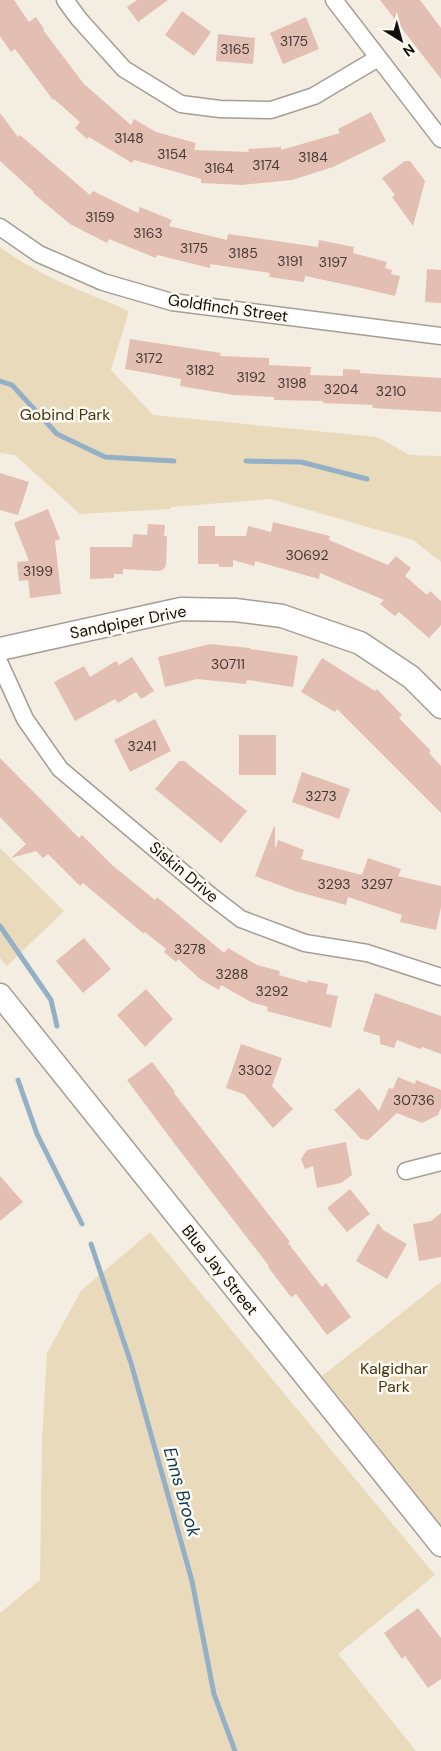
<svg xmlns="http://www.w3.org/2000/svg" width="441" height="1751" viewBox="0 0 441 1751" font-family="'DM Sans',sans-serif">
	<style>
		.green { fill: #eadabc }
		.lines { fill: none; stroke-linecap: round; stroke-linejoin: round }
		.stream { stroke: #94b0c6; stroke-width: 5 }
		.building { fill: #e2bfb2 }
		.street-casing { stroke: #a49e93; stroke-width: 19 }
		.secondary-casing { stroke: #a49e93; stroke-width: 25 }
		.street { stroke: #fff; stroke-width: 16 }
		.secondary { stroke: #fff; stroke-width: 22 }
		.labels { text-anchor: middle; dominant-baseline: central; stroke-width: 5; stroke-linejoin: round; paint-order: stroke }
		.number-label { font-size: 14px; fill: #443a34 }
		.street-label { font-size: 16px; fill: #100e0a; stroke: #fffbf3 }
		.park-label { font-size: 16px; fill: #47350f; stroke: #fffbf3 }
		.water-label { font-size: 18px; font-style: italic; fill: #083a59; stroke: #fffbf3 }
	</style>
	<rect width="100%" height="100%" fill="#f4ede1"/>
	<path class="green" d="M0 247C38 276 85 292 129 311L111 370 153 415 377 437 410 455 441 456V562L413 540 271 499 171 507 170 509 80 514 15 455 0 453Z
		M0 848 64 911 7 966 0 958Z
		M150 1232 435 1575 338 1654 416 1751H0V1613L40 1580 42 1440 47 1353 81 1291Z
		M441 1282V1525L322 1376Z"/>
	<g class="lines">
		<path class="stream" d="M0 381 12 385 57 434 105 457 174 461
			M246 461 301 462 367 479
			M0 926 51 1000 57 1026
			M18 1080 37 1134 82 1224
			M91 1244 131 1363 192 1581 214 1694 235 1751"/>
	</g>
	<path class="building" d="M0 0H14L29 22 36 17 44 29 43 30 84 84 131 125 134 119 156 132 196 143 194 150 249 152 248 149 281 147V150L340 133 338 129 371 112 386 141 333 167 292 180 242 185 201 183V179L134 160 132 163 89 137 87 139 75 128 80 122 54 99 53 100 15 49 11 52 0 36Z
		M137 0H168L138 22 127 7Z
		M380 0H420L441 28V79Z
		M182 11 211 32 194 56 165 35Z
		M306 17 319 49 283 64 270 33Z
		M218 34 255 38 253 64 216 61Z
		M0 113 18 137 20 135 90 195 93 191 138 213 140 207 172 220 169 226 227 240 228 234 318 247 319 240 354 247 353 253 387 262 385 268 392 270 391 274 400 276 395 296 357 287 305 276 304 282 269 277 270 273 210 264V268L157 255 156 258 109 239 107 243 70 224 33 193 34 192 0 161Z
		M405 161H410L425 181 413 226 392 197 395 195 382 178Z
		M427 269 441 270V303L425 302Z
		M130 339 221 353 220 356 269 358V365L311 367 310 375 343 376V369L360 370V373L441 378V412L372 408 373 405 323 403V401L274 400V397L234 395 180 386 181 379 125 369Z
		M0 473 29 482 18 515 0 510Z
		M48 509 60 539 55 541 61 594 30 598 28 580 19 581 17 562 29 561 14 523Z
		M273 522 330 536 329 540 388 565 396 556 411 568 405 576 427 595 430 591 441 601V625L429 638 399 612 395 616 380 604 384 600 320 573 319 579 255 561 254 566 233 560V567H219V564H198V526H215V536H246L248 526 271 532Z
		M148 524 165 525 164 536H167L166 565 164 569 159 571 123 569V574H114V578L90 579V547H132L133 534 147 535Z
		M210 644 250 648V649L298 656 293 687 247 680 246 684 197 679 165 687 158 657Z
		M132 657 154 691 141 699 136 692 118 703 115 699 75 721 54 682 84 666 90 677 116 661 119 665Z
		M322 658 375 691 377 689 402 715 399 718 431 751 429 753 441 766V813L337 709 335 712 301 692Z
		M155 719 171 751 130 772 114 740Z
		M239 735H276V775H239Z
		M0 758 79 838 82 835 112 865 155 900 157 897 224 953 228 948 257 965 280 971 279 975 307 983 308 980 328 984 326 994 338 996 331 1028 267 1011 268 1007 251 1002 221 985 219 990 200 979 178 959 176 962 164 952 166 949 145 932 144 934 83 883 80 886 48 854 43 858 36 851 11 858 26 844 0 817Z
		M179 761H184L247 811 221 843 155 789Z
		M302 772 350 789 339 819 292 802Z
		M274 826 275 827V850L278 840 304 850 301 859 362 875 368 858 401 869 398 876 441 886V907L436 930 400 922 402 915 348 897 346 905 295 891 255 876Z
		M84 938 111 969 83 993 56 961Z
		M146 989 173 1019 145 1047 117 1015Z
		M375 993 441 1016V1054L422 1047 420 1049 397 1040 394 1048 380 1044V1036L363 1031Z
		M241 1044 282 1058 272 1086 293 1109 273 1128 244 1094 226 1088Z
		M152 1062 175 1092 174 1093 290 1242 288 1243 322 1287 326 1283 351 1317 327 1335 296 1294 291 1297 268 1267 269 1266 177 1147 127 1080Z
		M398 1077 415 1084 416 1080 441 1090V1108L438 1115 422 1123 397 1113 367 1141 368 1138 367 1140 361 1139 334 1110 359 1088 379 1111 389 1088 393 1089Z
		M346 1142 352 1175 341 1183 317 1188 313 1166 305 1169 301 1159 307 1150Z
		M0 1176 23 1202 0 1221Z
		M350 1189 370 1214 347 1232 327 1208Z
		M441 1213V1257L419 1261 413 1224 431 1221Z
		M378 1223 383 1230 407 1244 387 1279 356 1261Z
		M418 1608 441 1638V1679L428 1688 405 1656 402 1659 384 1633Z"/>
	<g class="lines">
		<defs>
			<path id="street" d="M65 0 79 19 124 69 181 104 220 109 271 110 314 96 378 58
				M334 0 441 139
				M0 227 39 254 103 282 172 302 441 336
				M0 664 25 719 60 769 211 896 241 919 305 943 367 953 441 977
				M406 1171 441 1162"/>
			<path id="secondary" d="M0 649 181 609 235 610 282 616 360 643 411 677 441 707
				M0 995 441 1545"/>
		</defs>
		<use href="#street" class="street-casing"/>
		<use href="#secondary" class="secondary-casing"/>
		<use href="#street" class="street"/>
		<use href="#secondary" class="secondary"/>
	</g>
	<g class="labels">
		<g class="number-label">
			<text x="294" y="41">3175</text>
			<text x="235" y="49">3165</text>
			<text x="129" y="138">3148</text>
			<text x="172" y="154">3154</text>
			<text x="313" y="157">3184</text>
			<text x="266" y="165">3174</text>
			<text x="219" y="168">3164</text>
			<text x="100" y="217">3159</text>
			<text x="148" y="233">3163</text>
			<text x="194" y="248">3175</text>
			<text x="243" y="253">3185</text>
			<text x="290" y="261">3191</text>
			<text x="333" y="262">3197</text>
			<text x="149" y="358">3172</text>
			<text x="200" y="370">3182</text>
			<text x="251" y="377">3192</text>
			<text x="292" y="383">3198</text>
			<text x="341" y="389">3204</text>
			<text x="391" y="391">3210</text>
			<text x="307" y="555">30692</text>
			<text x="38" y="571">3199</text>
			<text x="228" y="664">30711</text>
			<text x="142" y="746">3241</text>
			<text x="321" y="796">3273</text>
			<text x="334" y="884">3293</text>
			<text x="377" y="884">3297</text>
			<text x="190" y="949">3278</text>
			<text x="232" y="974">3288</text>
			<text x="272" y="991">3292</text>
			<text x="255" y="1070">3302</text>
			<text x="414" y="1100">30736</text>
		</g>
		<g class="street-label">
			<text transform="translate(228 308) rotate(8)">Goldfinch Street</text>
			<text transform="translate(128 622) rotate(-11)">Sandpiper Drive</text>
			<text transform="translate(184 872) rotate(40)">Siskin Drive</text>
			<text transform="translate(220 1270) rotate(51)">Blue Jay Street</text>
		</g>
		<g class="park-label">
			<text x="65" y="414">Gobind Park</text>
			<text x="394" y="1368">Kalgidhar<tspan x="394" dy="18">Park</tspan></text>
		</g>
		<g class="water-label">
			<text transform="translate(182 1492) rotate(74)">Enns Brook</text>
		</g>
	</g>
	<g transform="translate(401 40) rotate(143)" stroke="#fffbf3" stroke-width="4" paint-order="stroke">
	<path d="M0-4L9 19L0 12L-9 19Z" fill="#100e0a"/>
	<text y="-8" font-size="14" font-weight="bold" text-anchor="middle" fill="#100e0a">N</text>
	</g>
</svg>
